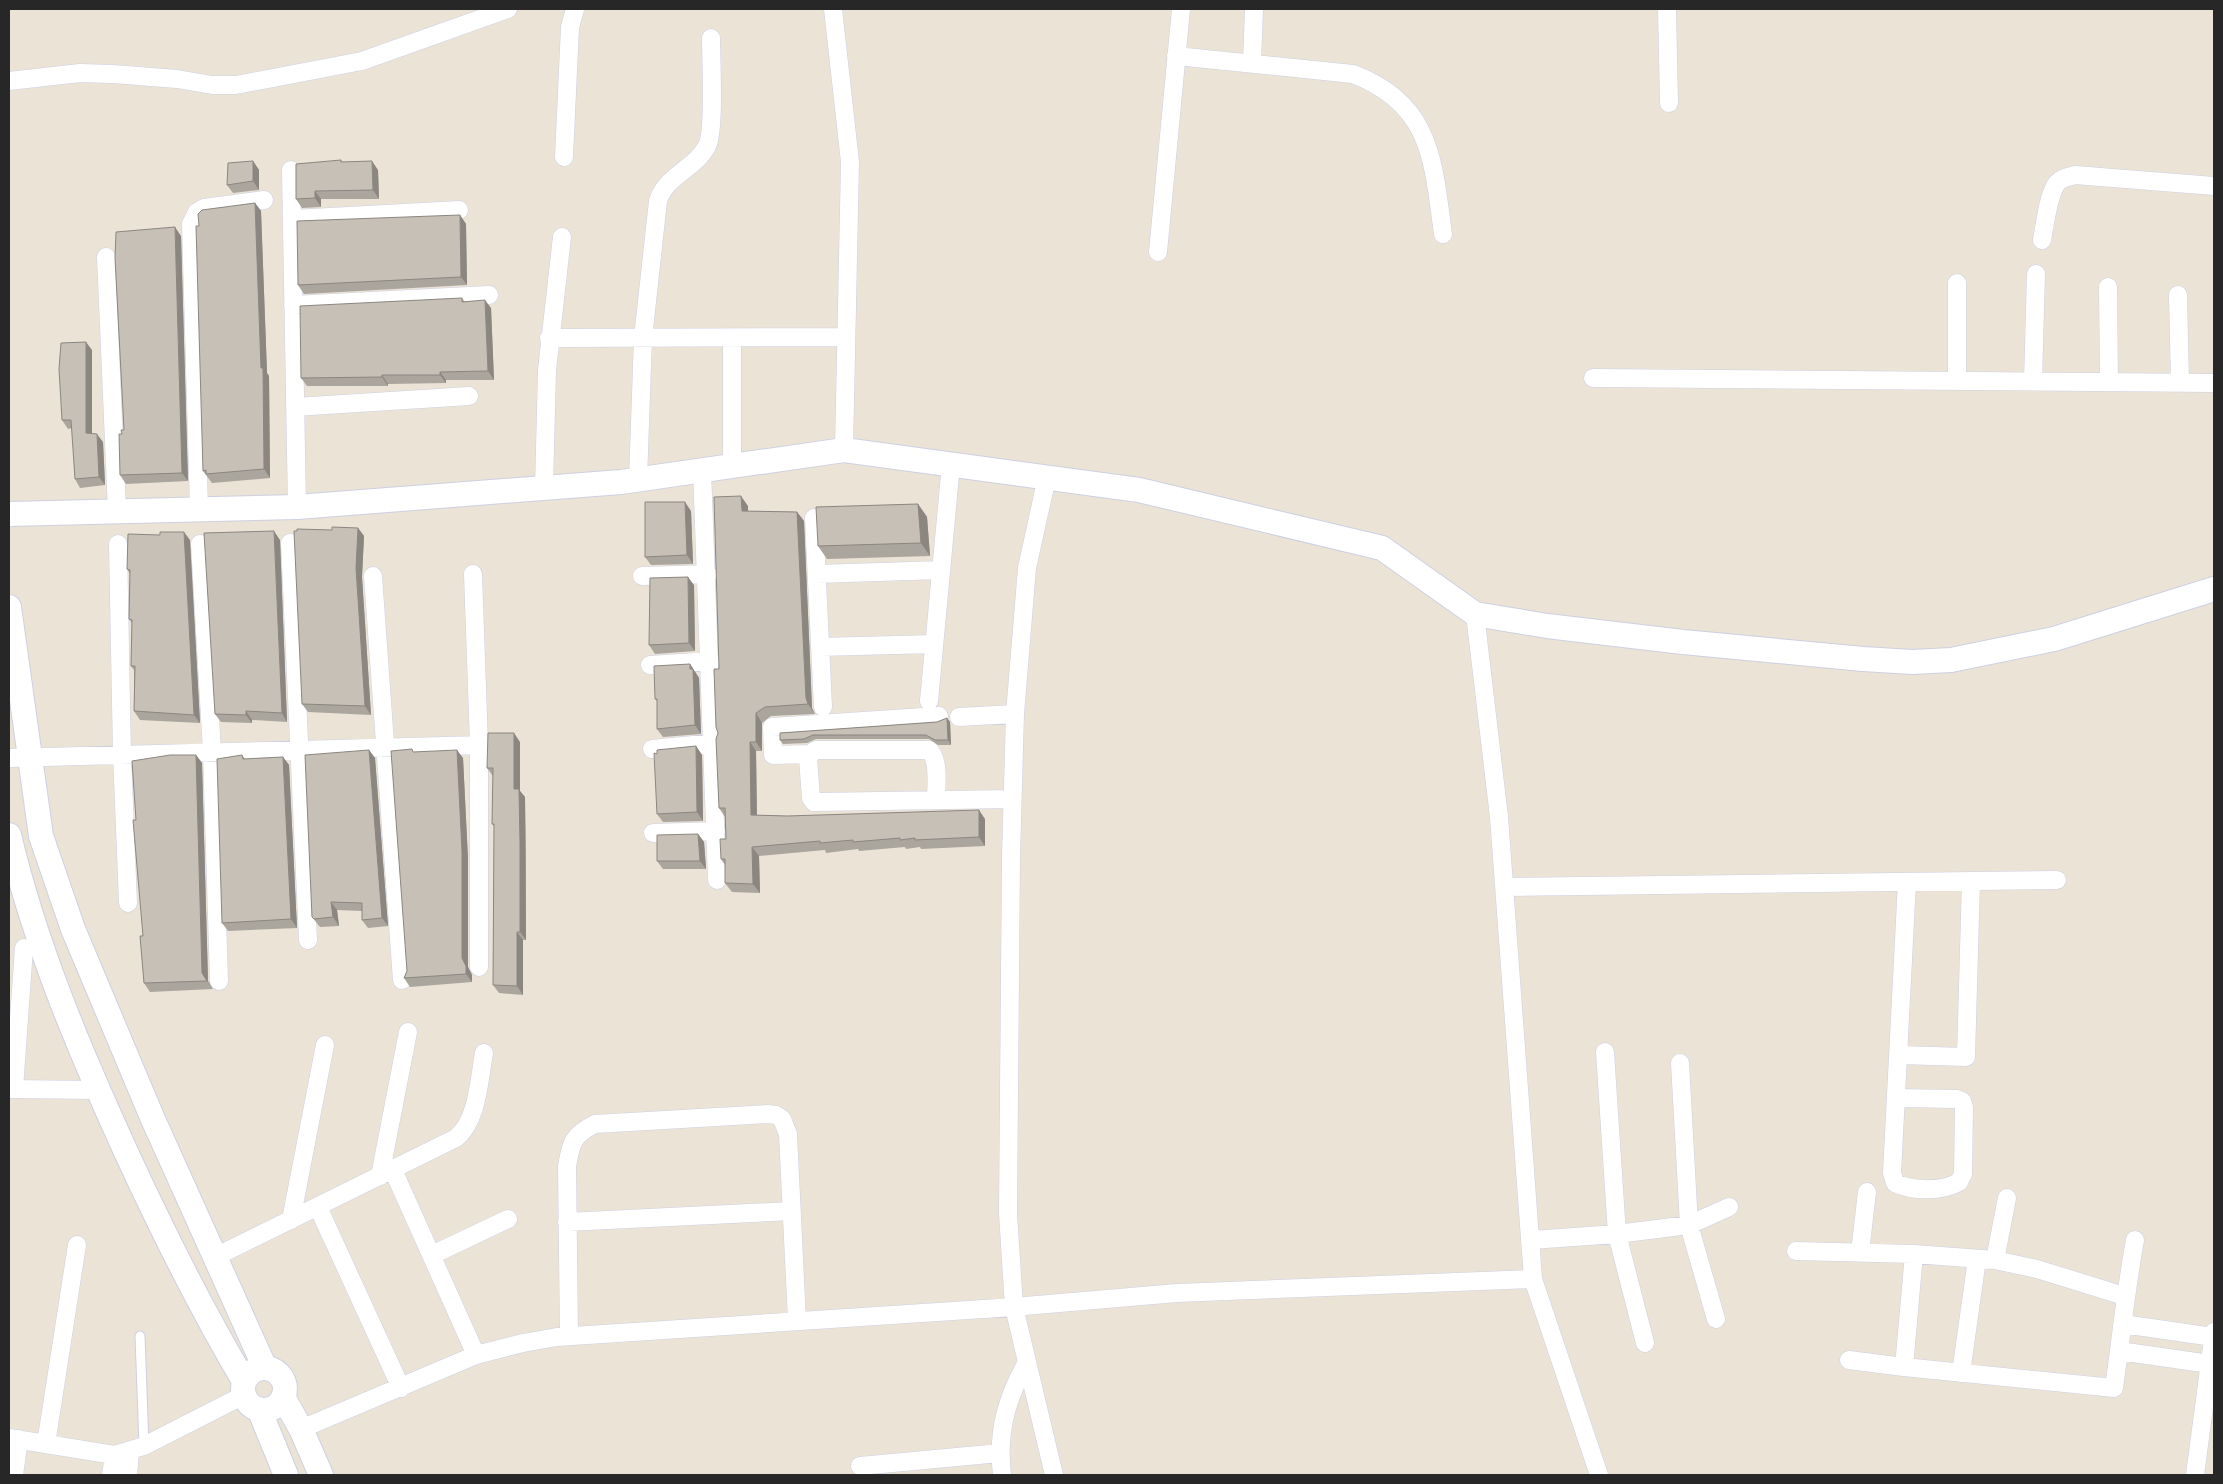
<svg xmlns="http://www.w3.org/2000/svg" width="2223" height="1484" viewBox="0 0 2223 1484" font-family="Signika,sans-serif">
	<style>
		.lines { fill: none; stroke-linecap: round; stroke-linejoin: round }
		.lane-casing { stroke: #ccd0e2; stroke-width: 11 }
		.street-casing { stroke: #ccd0e2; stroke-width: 19 }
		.secondary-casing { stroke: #ccd0e2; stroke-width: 26 }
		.lane { stroke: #fff; stroke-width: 9 }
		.street { stroke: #fff; stroke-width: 18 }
		.secondary { stroke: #fff; stroke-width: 24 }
		.wall { fill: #aaa59d }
		.shaded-wall { fill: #8b8680 }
		.building { fill: #c6c0b7; stroke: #8b8680 }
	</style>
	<rect width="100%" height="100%" fill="#ece3d7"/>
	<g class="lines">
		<defs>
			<path id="lane" d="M140 1336 144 1446"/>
			<path id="street" d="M833 9 850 162 844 450
				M1667 9 1669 103
				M1176 56 1353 74C1432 104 1433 161 1443 234
				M1252 63 1254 9
				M9 81 80 73 113 74 177 79 212 85H236L362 61 508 9
				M564 157 570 27 575 9
				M291 170 297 507
				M293 219 459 210
				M2042 240C2045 225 2048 195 2057 183 2061 178 2068 177 2075 175L2214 186
				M1158 252 1181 9
				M106 257 117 511
				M1957 283V381
				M2108 287 2109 382
				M2178 295 2180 383
				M293 305 489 295
				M549 338 846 337
				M732 338V466
				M1593 378 2214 383
				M2033 381 2036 274
				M295 407 469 396
				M702 470 717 880
				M1047 477 1027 568 1015 714 1011 857 1008 1213 1014 1307 1054 1475
				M638 480 643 338 658 201C666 175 695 169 707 146 715 131 711 59 711 38
				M544 488 547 370 562 237
				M199 509 191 224 197 212 204 208 264 200
				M814 518 823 707
				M290 543 308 940
				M118 544 122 755 128 903
				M200 544 212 752 219 981
				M473 574 479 745V967
				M817 574 941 570
				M373 576 402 980
				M642 576 708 574
				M820 647 934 644
				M650 665 711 661
				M929 701 951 464
				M959 717 1015 714
				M652 749 714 743
				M810 754 773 755 772 727 939 716
				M9 758 479 745
				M936 800C936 786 940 760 929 750H816L810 754 808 758 811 798 814 802C880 801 946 800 1012 799
				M653 833 716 831
				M1505 887 2057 880
				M1605 1052 1617 1234 1645 1343
				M1899 1055 1966 1057 1971 881
				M1680 1063 1689 1225 1716 1319
				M9 1089 98 1090
				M14 1089 24 948
				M1896 1098 1957 1099 1962 1101 1964 1107 1963 1174 1959 1182C1942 1192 1912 1191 1895 1183L1892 1173 1907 882
				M393 1170 476 1355
				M380 1176 408 1032
				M318 1207 401 1388
				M291 1220 325 1045
				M567 1222 792 1211
				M1531 1240 1617 1234 1689 1225 1729 1207
				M1796 1251 1914 1254 1995 1260 2037 1269 2124 1296
				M1860 1252 1867 1192
				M1914 1254 1904 1367 2114 1388C2121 1338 2126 1289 2135 1240
				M432 1255 508 1219
				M215 1257 456 1138C478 1120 479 1080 484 1053
				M1995 1260 2007 1198
				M1533 1279 1599 1475
				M2123 1324 2213 1337
				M569 1336 567 1166C571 1144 572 1135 595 1124L767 1114 776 1115 782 1119 788 1134 797 1321
				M2119 1351 2210 1364
				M1849 1360 1904 1367
				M1961 1373 1977 1259
				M301 1429 476 1355 523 1343 557 1337 1014 1307 1177 1293 1533 1279 1499 817 1475 614
				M9 1438 114 1455 144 1446 244 1395
				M46 1444 77 1245
				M860 1466 1000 1453
				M14 1475 19 1439
				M111 1475 114 1455
				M128 1475 130 1451
				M1002 1475C997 1433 1006 1399 1027 1362
				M2195 1475 2214 1332"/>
			<path id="secondary" d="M9 514 297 507 621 482 844 450 1139 490 1382 548 1475 614 1547 626 1683 642 1863 659 1912 662 1951 660 2054 639 2214 589
				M9 607 41 836 73 929 152 1117 265 1368
				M9 835C35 945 79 1049 126 1152 162 1230 200 1307 244 1381
				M243 1389a21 21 0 1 1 42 0a21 21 0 1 1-42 0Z
				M283 1397 301 1429 321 1475
				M259 1409 286 1475"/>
		</defs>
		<use href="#lane" class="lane-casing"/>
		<use href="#street" class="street-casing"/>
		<use href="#secondary" class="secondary-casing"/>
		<use href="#lane" class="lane"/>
		<use href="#street" class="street"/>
		<use href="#secondary" class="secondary"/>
	</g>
	<path class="wall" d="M341 160 342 162 378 170 379 199H321V207L302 208 296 199Z
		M253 161 259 170V190L233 193 227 185Z
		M255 203 261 211 267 373 269 376 270 478 212 483 203 471 199 226Z
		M460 215 466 224 467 285 304 294 298 285Z
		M181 236 188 481 126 484 120 475 122 434 124 430Z
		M462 298 464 301 491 308 494 380H446V383L388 384V386H307L301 378Z
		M92 350V433L103 442 105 485 80 488 75 479 72 428 68 429 62 420Z
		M918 504 927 517 930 556 827 559 818 546Z
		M748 506V511L797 512 804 521 812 708 815 714 771 716 762 723V751H756L757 815 787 816 985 819V846L921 849 920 847 906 849 905 847 859 851 858 849 826 853 825 850 759 856 760 893 732 892 725 883V865L721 859 726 839 725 817 719 808 718 733 719 669Z
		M691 511 693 564 651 565 645 557Z
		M358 528 364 536 362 577 371 715 308 712 302 704 332 530Z
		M190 540 200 723 140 720 134 711V670L131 666 132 623 129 619 130 574 127 569Z
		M280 540 287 722 252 720V723L221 722 215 714Z
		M694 585 695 651 655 654 649 645Z
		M690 664 699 678 701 734 663 737 657 729V701L655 699Z
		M947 718 950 722 951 745H938L929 739H816L807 743 783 744 780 740V733L937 722Z
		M520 742V791L525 797 526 852V940H523V995L499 993 493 985 494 826 492 824 493 776 487 768Z
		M696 746 702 755 703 821 663 822 657 814Z
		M369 750 375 758 388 926 368 928 362 920V911L337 910 339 926 320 927 312 917Z
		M415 752 463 758 468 859V967L472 975V982L410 987 404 978 407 971Z
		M196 755 202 763 208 981 213 989 150 992 144 983 143 936Z
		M242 755 245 759 283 757 289 765 297 928 228 931 222 923Z
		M698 834 704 842 706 869H663L657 861Z"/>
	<path class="shaded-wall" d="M253 161 259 170V190L253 181Z
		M372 161 378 170 379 199 373 190Z
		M315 191 321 199V207L315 198Z
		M255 203 261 211 267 373 269 376 270 478 264 469Z
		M460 215 466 224 467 285 461 277Z
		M175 227 181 236 188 481 182 473Z
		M485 300 491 308 494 380 488 371Z
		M86 342 92 350V442L86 433Z
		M440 372 446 380V383L440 375Z
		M382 375 388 384V386L382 377Z
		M97 434 103 442 105 485 99 477Z
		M741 496 748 506V520L742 511Z
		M685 502 691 511 693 564 687 555Z
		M918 504 927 517 930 556 921 543Z
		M797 512 804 521 812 708 815 714 808 704 806 698Z
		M358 528 364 536 362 577 371 715 365 706 356 568Z
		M274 531 280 540 287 722 282 713Z
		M184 532 190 540 200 723 194 715Z
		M688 577 694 585 695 651 689 643Z
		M690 664 699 678 701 734 695 725Z
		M246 711 252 720V723L246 715Z
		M756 713 762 723V751L756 742Z
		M947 718 950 722 951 745 948 740Z
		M514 733 520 742V791L525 797 526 940 520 932 514 789Z
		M750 742 756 751 757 824 751 815Z
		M696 746 702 755 703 821 697 812Z
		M369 750 375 758 388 926 382 918Z
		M457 750 463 758 468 859V967L472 975V982L466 974 462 958Z
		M196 755 202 763 208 981 213 989 202 973Z
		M283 757 289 765 297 928 291 919Z
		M979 810 985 819V846L979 837Z
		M698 834 704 842 706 869 700 861Z
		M752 847 759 856 760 893 753 884Z
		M331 902 337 910 339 926 333 917Z
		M517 932 523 940V995L517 986Z"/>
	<path class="building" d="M341 160V162L372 161 373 190 315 191V198L296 199V164Z
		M253 161V181L227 185 228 163Z
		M255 203 261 368H263L264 469 206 474V470L203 471 196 226H199L198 214 202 210Z
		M460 215 461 277 298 285 297 221Z
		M175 227 182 473 120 475 119 434H122L121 430H124L115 258 116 232Z
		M462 298V302L485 300 488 371 440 372V375H382V377L301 378 300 306Z
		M86 342V433L97 434 99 477 75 479 71 420H62L59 369 61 343Z
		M741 496 742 511 797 512 806 698 808 704 765 707 756 713V742H750L751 815 787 816 979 810V837L915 840V838L900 840V838L853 842V840L820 843V841L752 847 753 884 725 883V859H721L720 839H726L725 808H719L716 739 718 733 716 727 714 669H719L714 497Z
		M645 502H685L687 555 645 557Z
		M918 504 921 543 818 546 816 507Z
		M332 527 358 528 356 568 365 706 302 704 294 531H297V529L332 530Z
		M274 531 282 713 246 711V715L215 714 204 533Z
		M160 532H184L194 715 134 711 135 666H131L132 620 129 619 130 570 127 569 128 534 160 535Z
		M688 577 689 643 649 645 650 578Z
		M690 664V669H693L695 725 657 729V699H655L654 666Z
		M947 718 948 740H935L926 735H813L804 739 780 740V733L937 722Z
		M488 733H514V789H519L520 843V932H517V986L493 985 494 824H492L493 768H487Z
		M696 746 697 812 657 814 654 753 657 754V750Z
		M412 749 413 752 457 750 462 851V958L466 966V974L404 978 407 971 391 751Z
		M369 750 382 918 362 920V903L331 902 333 917 314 919 312 917 305 755Z
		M170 755H196L202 973 207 981 144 983 140 936H143L133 820H136L132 761Z
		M242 755 243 759 283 757 291 919 222 923 217 759Z
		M698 834 700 861H657V835Z"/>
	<rect width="2223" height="1484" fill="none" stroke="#272727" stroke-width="20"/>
</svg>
